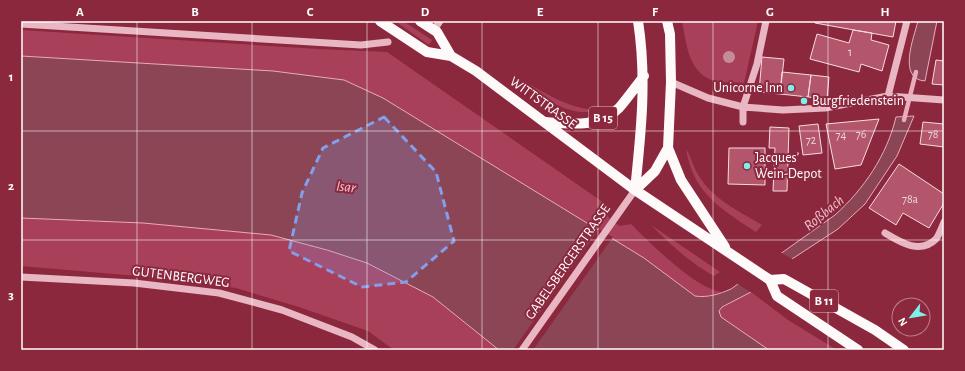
<svg xmlns="http://www.w3.org/2000/svg" width="965" height="371" viewBox="0 0 965 371" font-family="'Alegreya Sans',sans-serif">
	<style>
		.green { fill: #a9405a }
		.water { fill: #8b4554; stroke: #eaabbb }
		.pier { fill: #8b283e }
		.lines { fill: none; stroke-linecap: round; stroke-linejoin: round }
		.stream { stroke: #eaabbb; stroke-width: 4.5 }
		.building { fill: #b3556b; stroke: #f7dbe2 }
		.minor { stroke: #e9b6c3; stroke-width: 7 }
		.major { stroke: #fefafa; stroke-width: 10 }
		.tree { fill: #c68a98 }
		.marked { fill: #839eea; fill-opacity: 0.2; stroke: #839eea; stroke-width: 3; stroke-dasharray: 8 5; stroke-linejoin: round }
		.grid { fill: none; stroke: #fff; stroke-width: 1; stroke-opacity: 0.55 }
		.poi-dot { fill: #7df1e8; stroke: #8b283e; stroke-width: 1.5 }
		.labels { text-anchor: middle; dominant-baseline: central; stroke-width: 4; stroke-linejoin: round; paint-order: stroke }
		.number-label { font-size: 12px; fill: #ecd4da }
		.shield { fill: #8b283e; stroke: #dcbec5; stroke-width: 1 }
		.shield-label { font-size: 13px; font-weight: bold; fill: #fff }
		.poi-label { font-size: 14px; fill: #fff; stroke: #8b283e; text-anchor: start }
		.street-label { font-size: 14px; fill: #fff; stroke: #8b283e }
		.water-label { font-size: 15px; font-style: italic; fill: #f1c2ce; stroke: #8b283e }
		.neatline { fill: none; stroke: #fff; stroke-width: 1.5 }
		.grid-label { font-size: 13px; text-anchor: middle; font-weight: bold; fill: #fff }
	</style>
	<rect width="100%" height="100%" fill="#8b283e"/>
	<path class="green" d="M395 21H403L432 40 429 45Z
		M682 21H758L744 83C734 82 722 83 712 80 688 72 686 41 682 21Z
		M21 30 318 49 387 52 604 203C607 217 608 219 620 226L631 224C649 242 697 290 722 292L703 297 695 296 644 258 383 98 344 80 273 71 21 56Z
		M520 81H524C548 95 570 109 598 110 570 119 542 97 520 81Z
		M687 150C691 158 693 166 697 173 712 199 737 210 762 225L756 232C730 215 699 197 690 165 689 160 686 155 687 150Z
		M21 218 143 223 271 235 327 250 367 263 433 297 499 350H394L368 331 299 307 236 288 173 279 21 266Z
		M651 225 720 272 714 276C690 263 670 244 651 225Z
		M751 292 788 320 837 350H769L721 317 719 311 722 307Z"/>
	<path class="water" d="M918 21H937L925 81C897 79 914 37 918 21Z
		M21 56 273 71 344 80 383 98 644 258 695 296C707 298 720 294 731 289L835 215C864 189 887 155 896 117L914 116 897 156 865 204 838 229 792 259 751 292 722 307 719 311 721 317 769 350H499L433 297 367 263 327 250 271 235 143 223 21 218Z"/>
	<path class="pier" d="M599 229 613 237 533 350H513Z
		M778 251 794 260 752 293 736 283Z"/>
	<g class="lines">
		<path class="stream" d="M904 120 916 72"/>
	</g>
	<path class="building" d="M815 21H896L893 37 815 23Z
		M853 30 872 33 871 40 889 45 882 71 861 64 859 72 810 59 817 34 849 43Z
		M762 57 784 59 780 94 759 92Z
		M936 60 944 61V85L932 84Z
		M782 72 811 75 808 97 780 94Z
		M811 75 829 77 827 99 808 97Z
		M879 119 861 165 835 169 826 124Z
		M923 122 944 124V147L920 144Z
		M818 124 822 153 803 155 799 126Z
		M770 127 789 128 787 191H773L775 148H769Z
		M729 148H765V185L728 184Z
		M899 164 944 194V203L929 228 903 213 896 225 869 208Z"/>
	<g class="lines">
		<path class="minor" d="M21 24 361 45 388 42
			M434 30 440 21
			M671 82 708 98 743 107 783 110 825 108 888 96 944 100
			M888 96 907 21
			M743 122V107L757 64 766 21
			M885 233C900 242 920 255 936 239 939 235 942 227 944 222
			M21 277 134 283 219 293 282 310 352 337 375 350
			M522 350 635 190"/>
		<path class="major" d="M380 21 427 52 451 56 476 71 635 190 770 280 777 296 858 350
			M420 21 437 32 451 56
			M546 122C570 124 600 128 619 108 628 98 636 86 644 76
			M668 148 681 180 725 247
			M635 190 655 171 668 148 671 82 670 34 667 21
			M635 190C641 133 647 78 638 21
			M770 280 784 279 875 330 904 350"/>
	</g>
	<circle class="tree" cx="729" cy="57" r="6"/>
	<path class="marked" d="M384 117 436 172 454 241 406 282 362 287 289 251 302 193 323 148Z"/>
	<path class="grid" d="M137 21V350M252 21V350M367 21V350M482 21V350M598 21V350M713 21V350M828 21V350M21 131H944M21 240H944"/>
	<g class="poi-dot">
		<circle cx="791" cy="88" r="4"/>
		<circle cx="804" cy="101" r="4"/>
		<circle cx="747" cy="166" r="4"/>
	</g>
	<g class="labels">
		<g class="number-label">
			<text x="850" y="52">1</text>
			<text x="861" y="134">76</text>
			<text x="933" y="134">78</text>
			<text x="841" y="135">74</text>
			<text x="811" y="140">72</text>
			<text x="910" y="199">78a</text>
		</g>
		<g class="shield">
			<rect x="589" y="107" width="28" height="22" rx="3"/>
			<rect x="810" y="290" width="28" height="22" rx="3"/>
		</g>
		<g class="shield-label">
			<text x="603" y="118">B 15</text>
			<text x="824" y="301">B 11</text>
		</g>
		<g class="poi-label">
			<text x="783" y="88" text-anchor="end">Unicorne Inn</text>
			<text x="812" y="101">Burgfriedenstein</text>
			<text x="755" y="158">Jacques’<tspan x="755" dy="16">Wein-Depot</tspan></text>
		</g>
		<g class="street-label">
			<text transform="translate(543 103) rotate(36)">WITTSTRASSE</text>
			<text transform="translate(568 262) rotate(-55)">GABELSBERGERSTRASSE</text>
			<text transform="translate(181 277) rotate(7)">GUTENBERGWEG</text>
		</g>
		<g class="water-label">
			<text transform="translate(346 187) rotate(6)">Isar</text>
			<text transform="translate(824 213) rotate(-39)">Roßbach</text>
		</g>
	</g>
	<rect width="965" height="371" fill="none" stroke="#8b283e" stroke-width="44"/>
	<g transform="translate(911 317) rotate(239)"><circle r="19" fill="#8b283e" stroke="#b97e8b"/>
	<path d="M0-3L7 15L0 10L-7 15Z" fill="#7df1e8"/>
	<text y="-6" font-size="11" font-weight="bold" text-anchor="middle" fill="#ffffff">N</text>
	</g>
	<rect x="22" y="22" width="921" height="327" class="neatline"/>
	<g class="grid-label">
		<text x="80" y="16">A</text>
		<text x="195" y="16">B</text>
		<text x="310" y="16">C</text>
		<text x="425" y="16">D</text>
		<text x="540" y="16">E</text>
		<text x="655" y="16">F</text>
		<text x="770" y="16">G</text>
		<text x="885" y="16">H</text>
		<text x="11" y="81">1</text>
		<text x="11" y="190">2</text>
		<text x="11" y="299">3</text>
	</g>
</svg>
